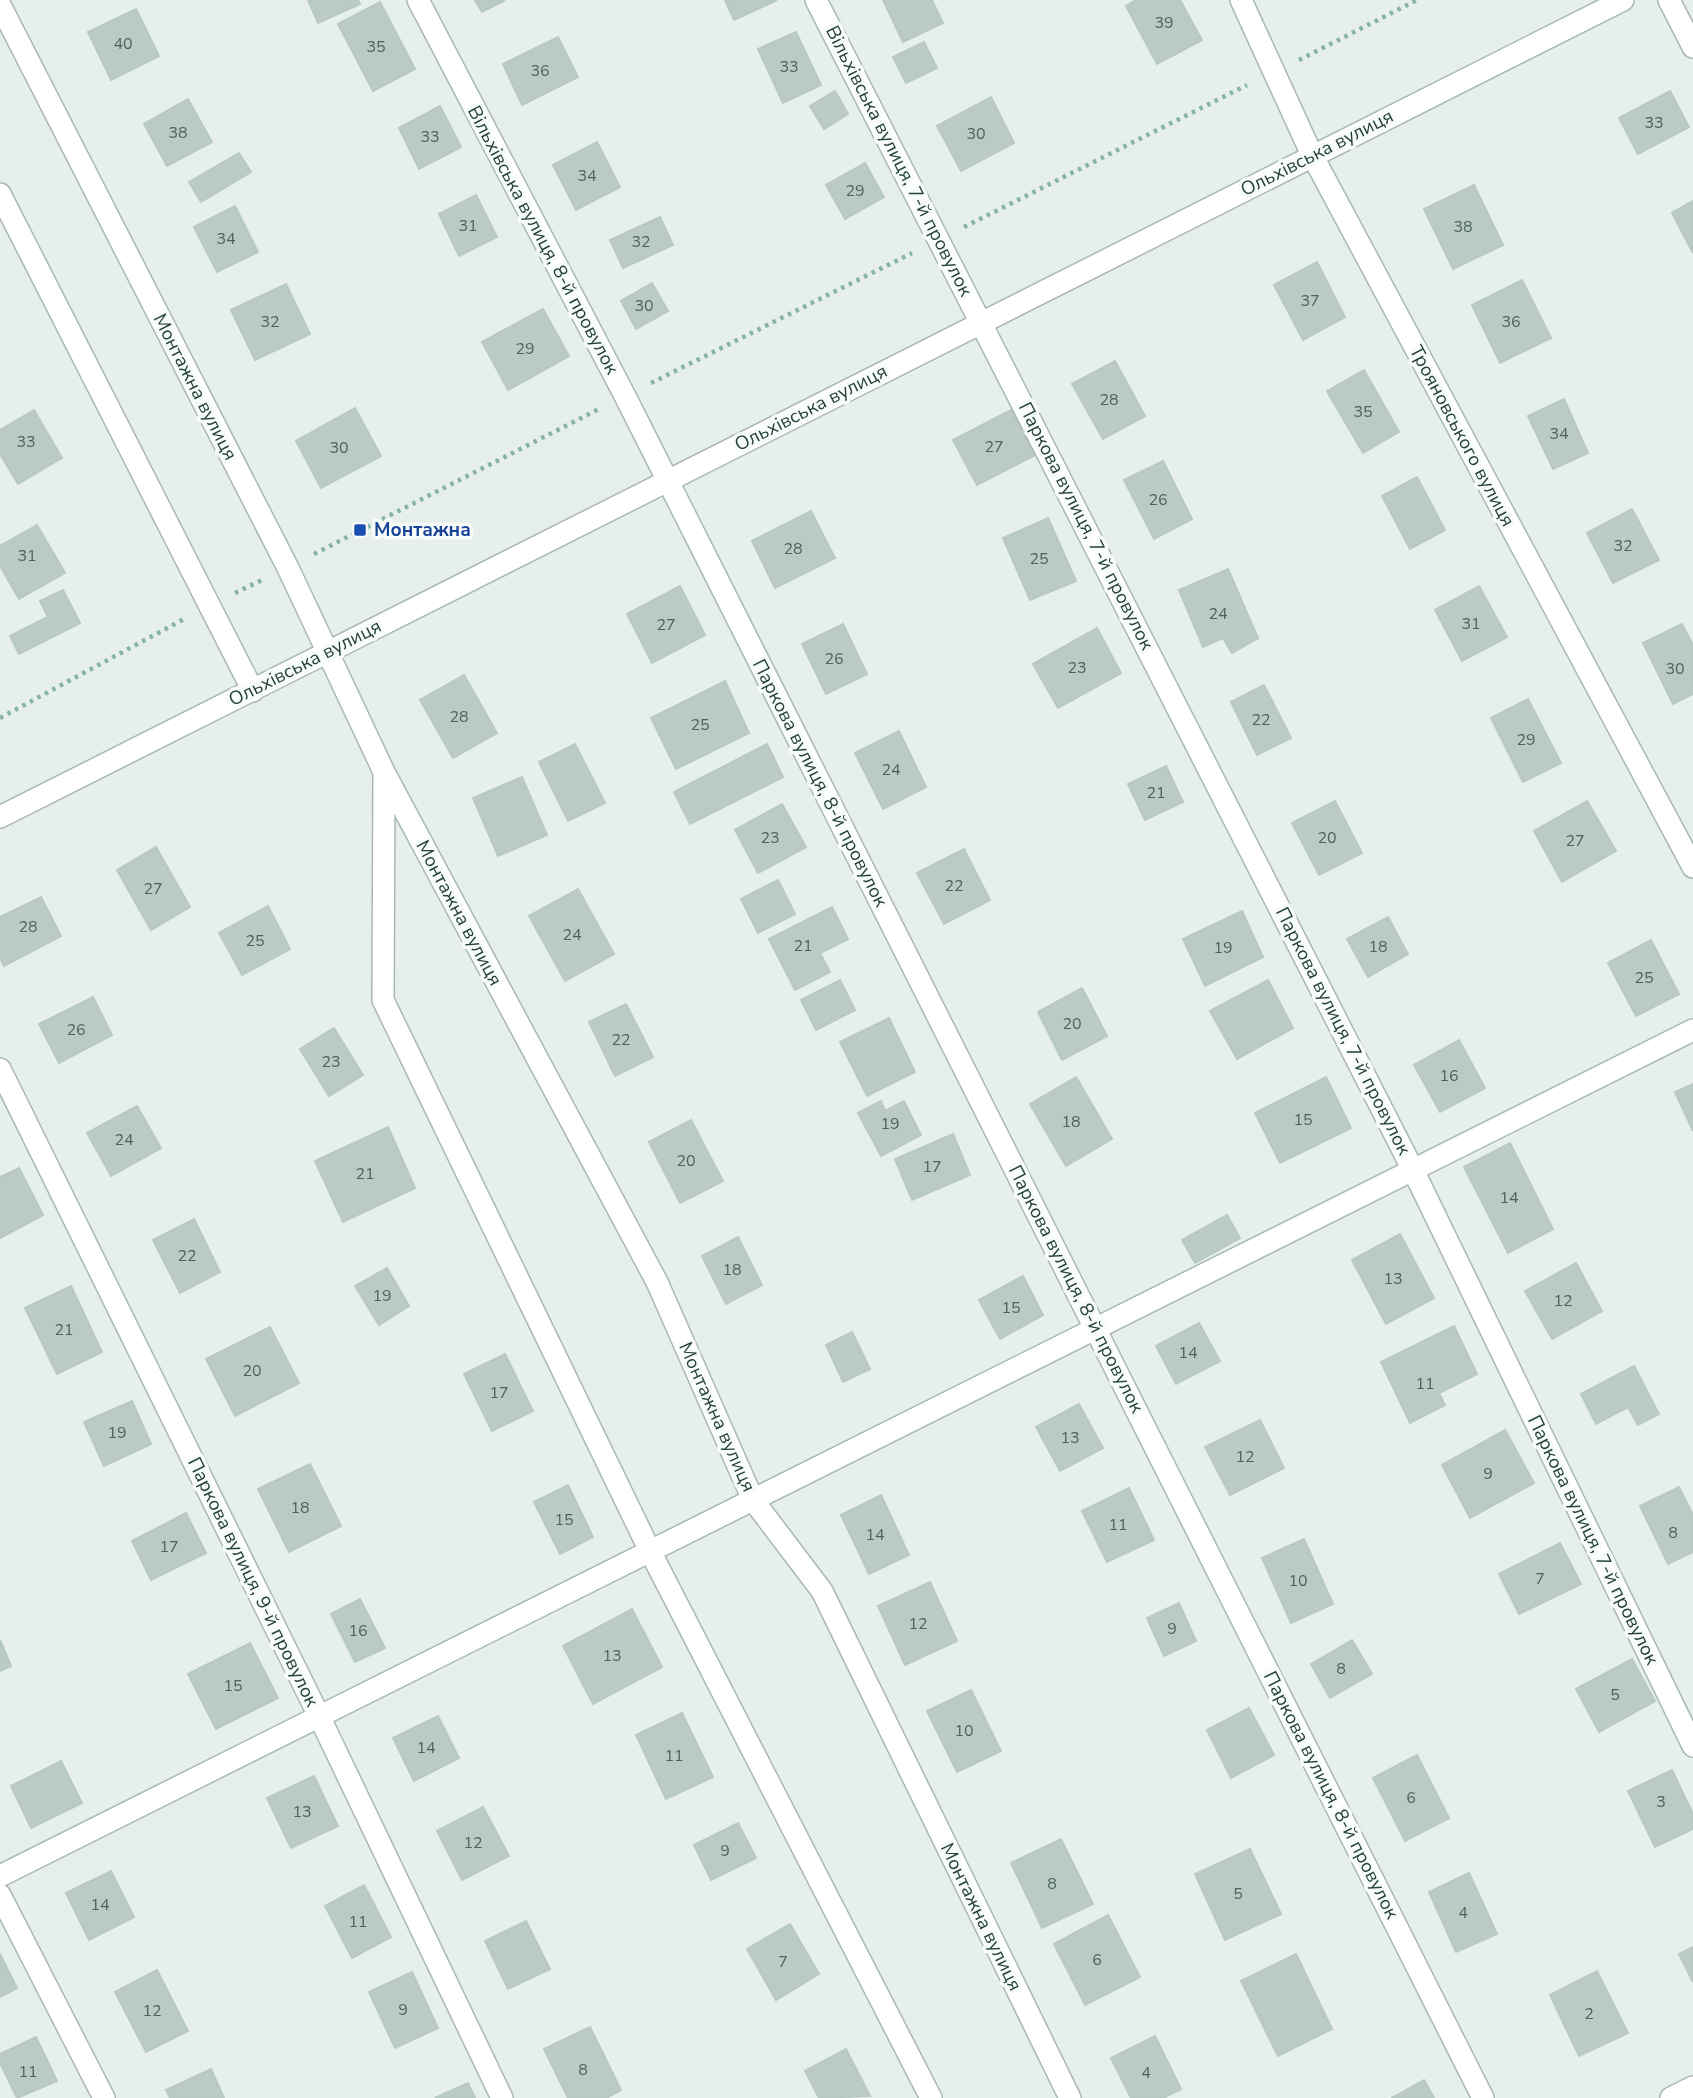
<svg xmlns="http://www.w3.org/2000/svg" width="1693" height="2098" viewBox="0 0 1693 2098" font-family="'Nunito Sans',sans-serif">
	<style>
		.building { fill: #bbcac4; stroke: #b8c9c2; stroke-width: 2 }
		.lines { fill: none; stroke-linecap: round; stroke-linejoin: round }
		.minor-casing { stroke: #a8b8b2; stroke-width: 24 }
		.path { stroke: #86b3a5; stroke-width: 4.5; stroke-dasharray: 3.5 5; stroke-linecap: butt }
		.minor { stroke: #fff; stroke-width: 21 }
		.transit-dot { fill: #1a4fb4; stroke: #f7fbf9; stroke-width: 2.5 }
		.labels { text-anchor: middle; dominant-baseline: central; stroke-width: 7; stroke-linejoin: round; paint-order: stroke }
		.number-label { font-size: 16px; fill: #4a645c }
		.street-label { font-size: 19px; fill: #24423a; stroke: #f7fbf9 }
		.transit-label { font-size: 19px; font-weight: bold; fill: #164399; stroke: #f7fbf9; text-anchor: start }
	</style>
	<rect width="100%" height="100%" fill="#e6efeb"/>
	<path class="building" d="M308 0H358L360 4 318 23Z
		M475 0H505L482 12Z
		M725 0H777L734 20Z
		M883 0H932L943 23 903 42Z
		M1136 0H1180L1202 40 1157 64 1126 6Z
		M380 2 415 69 373 91 338 24Z
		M136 9 159 56 111 80 88 32Z
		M796 32 821 85 783 103 758 49Z
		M558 37 578 77 522 105 503 64Z
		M924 42 937 68 906 83 893 57Z
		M835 91 848 114 824 129 810 106Z
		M1670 91 1689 127 1638 154 1619 118Z
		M991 97 1014 143 961 171 937 126Z
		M188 99 212 142 167 166 144 124Z
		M440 106 461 147 419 169 399 128Z
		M597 142 620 187 576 210 553 165Z
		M239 153 251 172 201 202 189 182Z
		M865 163 884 197 845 219 826 185Z
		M1474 185 1503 245 1453 269 1424 209Z
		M476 195 497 237 459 256 439 214Z
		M1693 201V253L1672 213Z
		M235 206 258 252 217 272 194 227Z
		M660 217 673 245 623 268 610 240Z
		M1317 262 1345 317 1303 340 1274 285Z
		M1522 280 1551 338 1500 363 1472 305Z
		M652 283 668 311 636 329 621 301Z
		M286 284 310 334 255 360 231 310Z
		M543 309 569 356 508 390 482 342Z
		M1115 361 1145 416 1103 439 1072 384Z
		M1364 370 1399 432 1363 453 1327 391Z
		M1564 399 1588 453 1553 469 1528 416Z
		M355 408 381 456 321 488 296 441Z
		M34 410 62 458 18 484 0 454V430Z
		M1011 410 1035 455 977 485 953 440Z
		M1163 461 1192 519 1154 539 1124 480Z
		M1417 477 1445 530 1410 549 1382 496Z
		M1632 509 1659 560 1613 583 1587 533Z
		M811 511 835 558 775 588 752 541Z
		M1048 518 1076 581 1030 600 1003 538Z
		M37 525 65 573 19 599 0 566V546Z
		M1228 569 1258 638 1232 653 1223 638 1203 647 1179 590Z
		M680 586 705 635 652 663 627 614Z
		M1479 586 1507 637 1462 661 1435 610Z
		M63 590 80 623 19 654 10 636 48 617 40 601Z
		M843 624 867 674 826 694 802 644Z
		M1682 624 1693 645V694L1673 704 1643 643Z
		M1097 628 1121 673 1058 708 1033 664Z
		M464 675 497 733 453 758 420 700Z
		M725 681 749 733 676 769 651 718Z
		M1264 685 1291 738 1257 755 1231 702Z
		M1528 699 1561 763 1523 782 1491 718Z
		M899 731 926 787 883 809 855 753Z
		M575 744 605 803 568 821 539 762Z
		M767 744 783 777 690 824 674 792Z
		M1166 766 1183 802 1145 820 1128 784Z
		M522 777 547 835 498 856 473 798Z
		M1335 801 1362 853 1319 875 1292 823Z
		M1587 801 1616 851 1562 882 1534 831Z
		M782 804 806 847 758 873 735 830Z
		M156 847 190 907 151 930 117 870Z
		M964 849 990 900 944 924 917 873Z
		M778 880 795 914 758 933 741 899Z
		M578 889 614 954 565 981 529 916Z
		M41 897 61 936 4 966 0 958V917Z
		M268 906 290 949 242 975 219 933Z
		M832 907 848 939 820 953 830 972 795 990 769 939Z
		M1242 911 1263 957 1205 986 1183 939Z
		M1388 917 1408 954 1368 977 1347 939Z
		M1651 940 1679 994 1636 1016 1608 963Z
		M840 980 855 1010 816 1030 801 1000Z
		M1268 980 1293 1028 1237 1059 1210 1011Z
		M1082 988 1107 1036 1062 1060 1038 1012Z
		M93 997 112 1035 59 1063 39 1024Z
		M626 1004 653 1057 615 1076 589 1022Z
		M889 1018 915 1072 867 1096 840 1042Z
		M334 1028 363 1075 329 1096 300 1049Z
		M1459 1040 1485 1088 1440 1112 1414 1065Z
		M1076 1077 1112 1139 1066 1166 1030 1104Z
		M1326 1077 1351 1128 1280 1163 1255 1113Z
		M1693 1084V1131L1675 1092Z
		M881 1101 885 1111 904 1101 921 1135 881 1156 858 1113Z
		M137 1106 161 1148 111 1176 87 1133Z
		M691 1120 723 1181 680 1203 649 1142Z
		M388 1127 415 1188 343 1222 315 1161Z
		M953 1134 970 1175 912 1200 895 1159Z
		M1510 1143 1553 1229 1508 1253 1464 1167Z
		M19 1168 43 1215 0 1238V1177Z
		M1227 1215 1240 1238 1195 1263 1182 1240Z
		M194 1219 220 1272 180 1293 153 1240Z
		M1400 1234 1434 1298 1386 1324 1352 1260Z
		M738 1237 762 1285 726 1304 702 1256Z
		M1576 1263 1602 1311 1552 1339 1525 1291Z
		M387 1268 409 1306 379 1325 355 1286Z
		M1023 1276 1043 1315 1000 1339 979 1300Z
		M71 1286 102 1352 57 1374 25 1308Z
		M1199 1323 1220 1361 1176 1384 1156 1346Z
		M1454 1326 1477 1374 1439 1393 1445 1405 1410 1423 1381 1362Z
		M270 1327 299 1383 235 1416 206 1359Z
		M852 1332 870 1369 843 1382 826 1345Z
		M505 1354 533 1411 492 1431 464 1374Z
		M1634 1366 1659 1414 1638 1425 1628 1407 1596 1424 1581 1394Z
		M132 1401 151 1444 104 1466 84 1422Z
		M1079 1404 1103 1448 1060 1471 1036 1427Z
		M1260 1420 1284 1468 1230 1495 1205 1447Z
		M1505 1430 1534 1483 1470 1518 1442 1465Z
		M310 1464 341 1526 289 1552 258 1489Z
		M568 1485 593 1537 560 1554 534 1502Z
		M1679 1487 1693 1515V1552L1668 1564 1640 1506Z
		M1129 1488 1154 1540 1107 1562 1082 1511Z
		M881 1495 909 1555 869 1574 841 1515Z
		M186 1513 206 1553 151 1580 132 1541Z
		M1304 1539 1333 1604 1291 1623 1262 1558Z
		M1560 1543 1581 1584 1519 1614 1499 1574Z
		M930 1582 957 1641 905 1665 878 1606Z
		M360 1599 385 1648 355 1662 331 1614Z
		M1179 1603 1196 1641 1164 1656 1147 1618Z
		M632 1609 662 1667 593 1704 563 1646Z
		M0 1640 11 1666 0 1671Z
		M1352 1640 1372 1674 1330 1698 1311 1664Z
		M250 1643 278 1698 216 1729 188 1674Z
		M1632 1659 1655 1701 1599 1732 1576 1689Z
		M971 1690 1001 1751 957 1772 927 1711Z
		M1249 1708 1274 1755 1231 1778 1207 1730Z
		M682 1713 713 1777 666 1799 636 1735Z
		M438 1716 459 1758 414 1781 393 1738Z
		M1417 1755 1449 1818 1405 1841 1373 1778Z
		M61 1761 82 1803 31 1828 11 1786Z
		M1672 1770 1693 1814V1829L1655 1847 1628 1791Z
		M314 1776 338 1826 291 1848 267 1798Z
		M483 1807 509 1856 462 1880 437 1831Z
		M738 1823 756 1858 711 1880 694 1845Z
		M1061 1839 1093 1904 1042 1928 1011 1863Z
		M1250 1849 1281 1914 1225 1940 1195 1874Z
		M111 1871 134 1917 89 1940 66 1893Z
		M1469 1873 1497 1934 1456 1952 1429 1892Z
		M364 1885 391 1937 352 1958 325 1906Z
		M1108 1915 1140 1977 1085 2005 1054 1944Z
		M526 1921 550 1969 508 1989 485 1941Z
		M790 1924 819 1974 776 2000 747 1949Z
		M1693 1947V1982L1679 1954Z
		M0 1954 17 1988 0 1997Z
		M1296 1954 1332 2029 1278 2056 1241 1981Z
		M157 1970 188 2031 146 2052 115 1992Z
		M1597 1971 1628 2033 1579 2056 1550 1995Z
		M412 1972 438 2028 395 2048 369 1992Z
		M590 2027 621 2090 606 2098H568L544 2049Z
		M1155 2036 1181 2089 1163 2098H1131L1111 2058Z
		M36 2037 57 2081 17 2098 0 2063V2054Z
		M846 2049 870 2096 819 2098 805 2071Z
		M211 2069 224 2098H170L166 2090Z
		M1424 2080 1434 2098H1392Z
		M468 2083 475 2098H435Z"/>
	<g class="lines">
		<defs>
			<path id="minor" d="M418 0 625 396 1483 2098
				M816 0 1413 1170 1693 1746
				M1241 0 1312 155 1693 867
				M1669 0 1693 47
				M0 5 288 568 384 772 383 1000 650 1551 931 2098
				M0 194 253 691
				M385 774 657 1282 753 1500 822 1591 1070 2098
				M0 817 1623 0
				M0 1069 319 1716 502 2098
				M0 1876 1693 1030
				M0 1895 104 2098
				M1671 2098 1693 2087"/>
		</defs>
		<use href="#minor" class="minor-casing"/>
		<path class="path" d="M1299 60 1417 0
			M964 227 1247 85
			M651 383 912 253
			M314 554 599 409
			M235 593 262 580
			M0 718 184 619"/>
		<use href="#minor" class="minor"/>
	</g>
	<rect class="transit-dot" x="353" y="523" width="14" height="14" rx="3.5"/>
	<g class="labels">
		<g class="number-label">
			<text x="1164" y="23">39</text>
			<text x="123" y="44">40</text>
			<text x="376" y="47">35</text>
			<text x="789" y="67">33</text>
			<text x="540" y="71">36</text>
			<text x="1654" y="123">33</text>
			<text x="178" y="133">38</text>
			<text x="976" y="134">30</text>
			<text x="430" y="137">33</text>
			<text x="587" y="176">34</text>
			<text x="855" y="191">29</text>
			<text x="468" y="226">31</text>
			<text x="1463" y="227">38</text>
			<text x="226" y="239">34</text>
			<text x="641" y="242">32</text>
			<text x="1310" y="301">37</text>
			<text x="644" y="306">30</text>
			<text x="270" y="322">32</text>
			<text x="1511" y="322">36</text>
			<text x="525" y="349">29</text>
			<text x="1109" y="400">28</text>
			<text x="1363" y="412">35</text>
			<text x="1559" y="434">34</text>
			<text x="26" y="442">33</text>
			<text x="994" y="447">27</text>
			<text x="339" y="448">30</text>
			<text x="1158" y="500">26</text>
			<text x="1623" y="546">32</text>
			<text x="793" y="549">28</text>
			<text x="27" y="556">31</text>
			<text x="1039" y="559">25</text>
			<text x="1218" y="614">24</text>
			<text x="1471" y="624">31</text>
			<text x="666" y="625">27</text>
			<text x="834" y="659">26</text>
			<text x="1077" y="668">23</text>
			<text x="1675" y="669">30</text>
			<text x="459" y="717">28</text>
			<text x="1261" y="720">22</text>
			<text x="700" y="725">25</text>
			<text x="1526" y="740">29</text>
			<text x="891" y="770">24</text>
			<text x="1156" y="793">21</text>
			<text x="770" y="838">23</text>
			<text x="1327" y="838">20</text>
			<text x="1575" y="841">27</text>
			<text x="954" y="886">22</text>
			<text x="153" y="889">27</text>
			<text x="28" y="927">28</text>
			<text x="572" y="935">24</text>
			<text x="255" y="941">25</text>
			<text x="803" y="946">21</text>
			<text x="1378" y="947">18</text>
			<text x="1223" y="948">19</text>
			<text x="1644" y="978">25</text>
			<text x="1072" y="1024">20</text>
			<text x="76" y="1030">26</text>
			<text x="621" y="1040">22</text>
			<text x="331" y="1062">23</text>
			<text x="1449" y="1076">16</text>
			<text x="1303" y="1120">15</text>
			<text x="1071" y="1122">18</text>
			<text x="890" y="1124">19</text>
			<text x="124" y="1140">24</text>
			<text x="686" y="1161">20</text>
			<text x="932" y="1167">17</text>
			<text x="365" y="1174">21</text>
			<text x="1509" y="1198">14</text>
			<text x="187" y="1256">22</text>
			<text x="732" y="1270">18</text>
			<text x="1393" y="1279">13</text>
			<text x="382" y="1296">19</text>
			<text x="1563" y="1301">12</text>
			<text x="1011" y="1308">15</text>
			<text x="64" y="1330">21</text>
			<text x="1188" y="1353">14</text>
			<text x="252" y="1371">20</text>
			<text x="1425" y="1384">11</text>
			<text x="499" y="1393">17</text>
			<text x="117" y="1433">19</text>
			<text x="1070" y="1438">13</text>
			<text x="1245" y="1457">12</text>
			<text x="1488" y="1474">9</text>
			<text x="300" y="1508">18</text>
			<text x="564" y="1520">15</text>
			<text x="1118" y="1525">11</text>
			<text x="1673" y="1533">8</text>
			<text x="875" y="1535">14</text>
			<text x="169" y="1547">17</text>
			<text x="1540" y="1579">7</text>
			<text x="1298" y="1581">10</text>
			<text x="918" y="1624">12</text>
			<text x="1172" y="1629">9</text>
			<text x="358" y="1631">16</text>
			<text x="612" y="1656">13</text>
			<text x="1341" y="1669">8</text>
			<text x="233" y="1686">15</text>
			<text x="1615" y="1695">5</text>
			<text x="964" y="1731">10</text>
			<text x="426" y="1748">14</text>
			<text x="674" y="1756">11</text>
			<text x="1411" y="1798">6</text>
			<text x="1661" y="1802">3</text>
			<text x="302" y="1812">13</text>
			<text x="473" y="1843">12</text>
			<text x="725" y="1851">9</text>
			<text x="1052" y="1884">8</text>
			<text x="1238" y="1894">5</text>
			<text x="100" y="1905">14</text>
			<text x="1463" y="1913">4</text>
			<text x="358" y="1922">11</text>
			<text x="1097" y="1960">6</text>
			<text x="783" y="1962">7</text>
			<text x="403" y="2010">9</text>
			<text x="152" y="2011">12</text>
			<text x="1589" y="2014">2</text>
			<text x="583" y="2070">8</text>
			<text x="28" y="2072">11</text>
			<text x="1146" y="2073">4</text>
		</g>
		<g class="street-label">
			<text transform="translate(1317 153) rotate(-27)">Ольхівська вулиця</text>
			<text transform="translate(899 161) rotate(63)">Вільхівська вулиця, 7-й провулок</text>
			<text transform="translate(543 240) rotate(62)">Вільхівська вулиця, 8-й провулок</text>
			<text transform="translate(195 387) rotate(63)">Монтажна вулиця</text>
			<text transform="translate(811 408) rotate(-27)">Ольхівська вулиця</text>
			<text transform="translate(1462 436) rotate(62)">Трояновського вулиця</text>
			<text transform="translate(1086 526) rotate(63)">Паркова вулиця, 7-й провулок</text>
			<text transform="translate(305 663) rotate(-27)">Ольхівська вулиця</text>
			<text transform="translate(820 783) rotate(63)">Паркова вулиця, 8-й провулок</text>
			<text transform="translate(459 913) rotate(62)">Монтажна вулиця</text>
			<text transform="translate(1343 1031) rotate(63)">Паркова вулиця, 7-й провулок</text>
			<text transform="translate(1076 1289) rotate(63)">Паркова вулиця, 8-й провулок</text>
			<text transform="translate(717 1417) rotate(66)">Монтажна вулиця</text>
			<text transform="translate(1593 1540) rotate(64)">Паркова вулиця, 7-й провулок</text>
			<text transform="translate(253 1582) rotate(64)">Паркова вулиця, 9-й провулок</text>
			<text transform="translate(1331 1795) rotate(63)">Паркова вулиця, 8-й провулок</text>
			<text transform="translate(981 1917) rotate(64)">Монтажна вулиця</text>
		</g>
		<g class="transit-label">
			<text x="374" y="530">Монтажна</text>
		</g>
	</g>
</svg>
